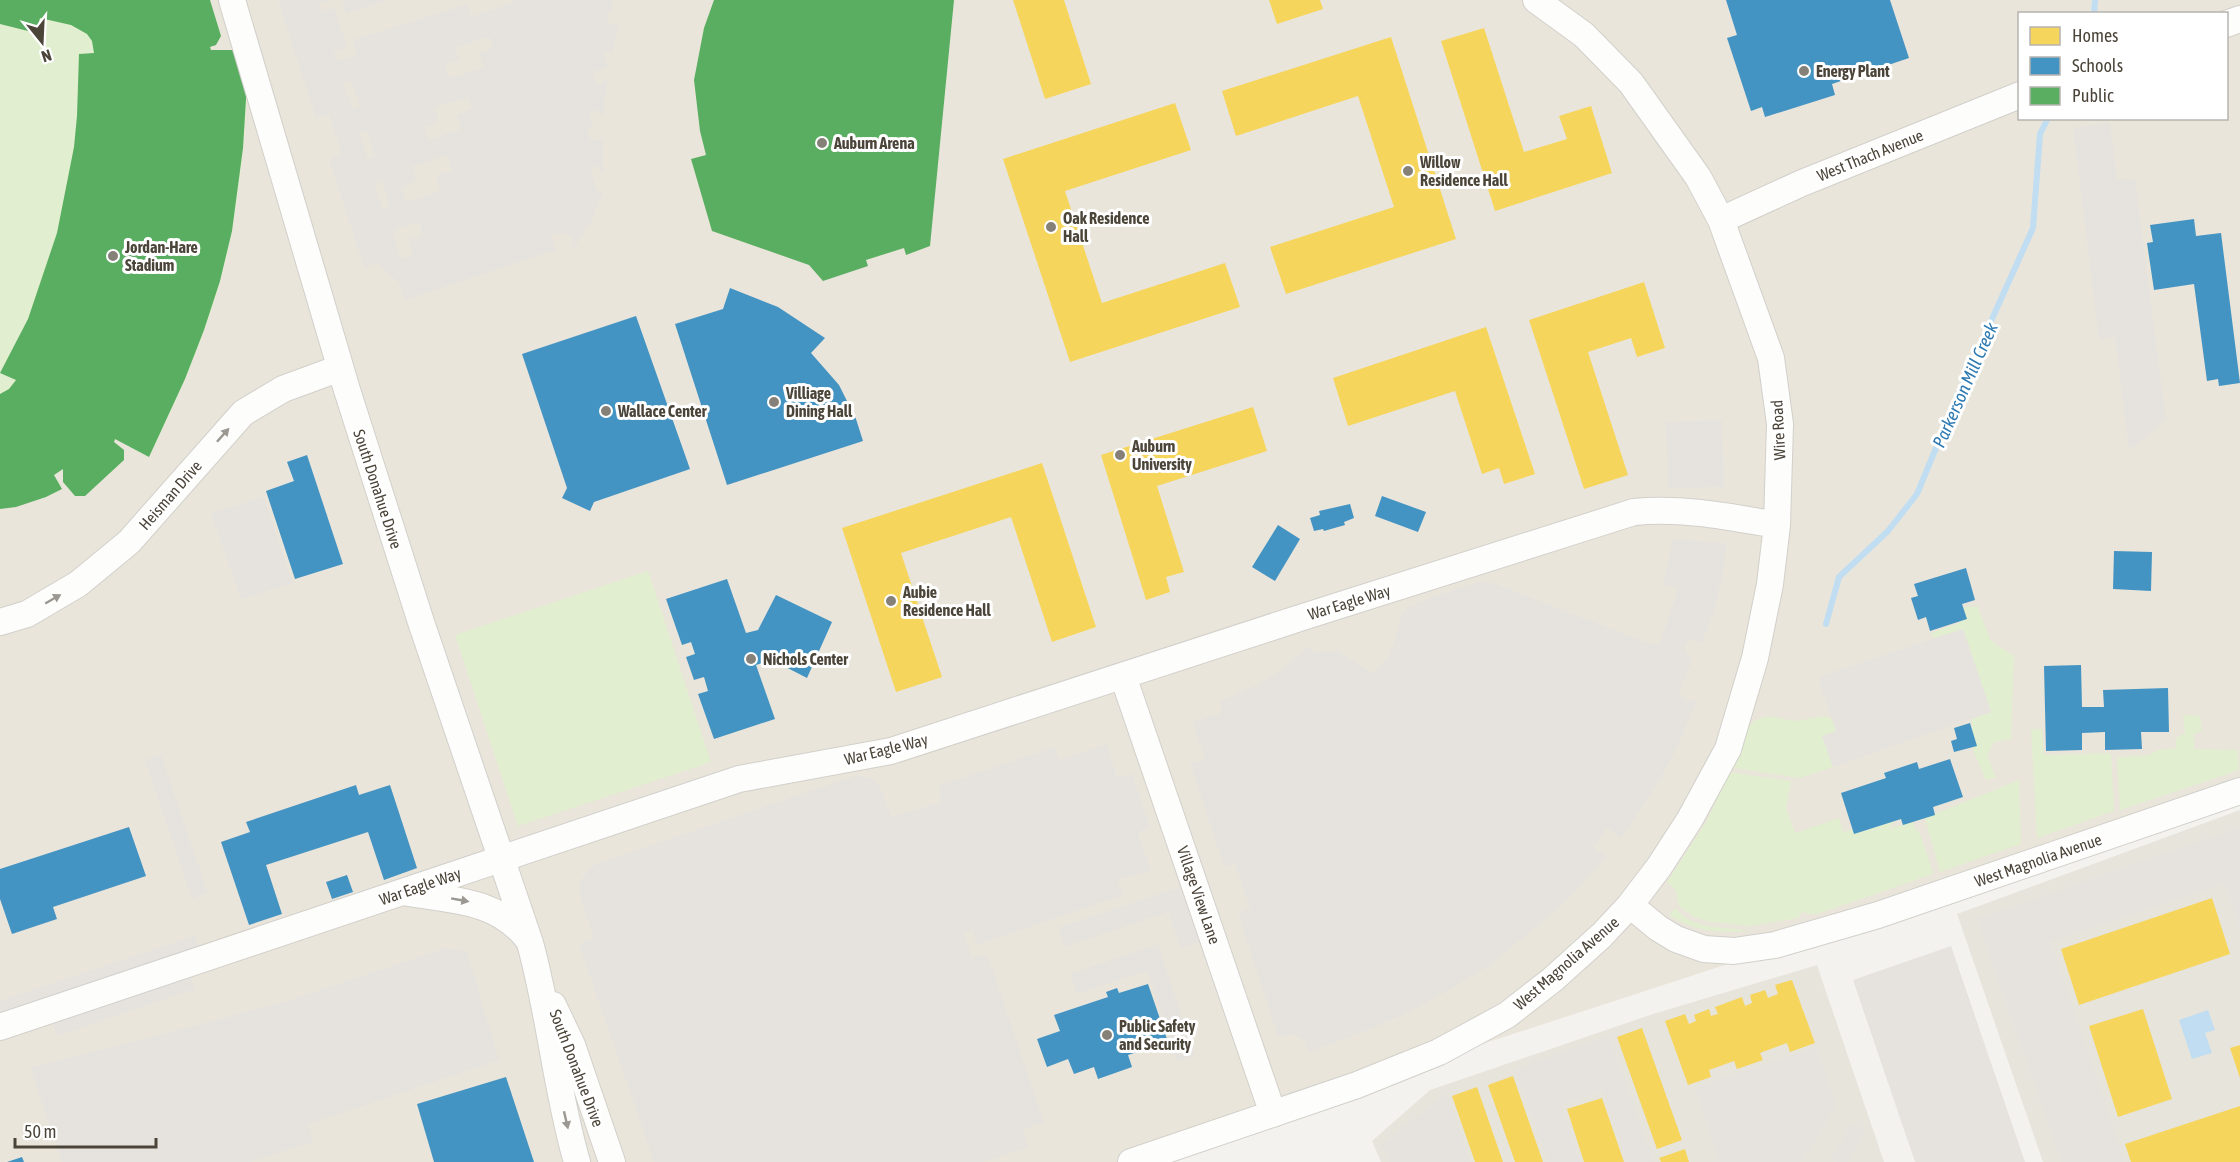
<svg xmlns="http://www.w3.org/2000/svg" width="2240" height="1162" viewBox="0 0 2240 1162" font-family="'Asap Condensed',sans-serif">
	<style>
		.residential { fill: #e7e4dc }
		.education { fill: #eae5da; fill-rule: evenodd }
		.green { fill: #e1eecf }
		.parking { fill: #e6e3df; fill-rule: evenodd }
		.water { fill: #c0ddf1 }
		.homes { fill: #f6d55c }
		.schools { fill: #4393c3 }
		.public { fill: #5aae61 }
		.lines { fill: none; stroke-linecap: round; stroke-linejoin: round }
		.stream { stroke: #c0ddf1; stroke-width: 6 }
		.minor-casing { stroke: #d2d0cb; stroke-width: 28 }
		.minor { stroke: #fdfdfc; stroke-width: 26 }
		.oneway { fill: #9b9791 }
		.poi-dot { fill: #868178; stroke: #fff; stroke-width: 2 }
		.labels { text-anchor: middle; dominant-baseline: central; stroke-width: 6; stroke-linejoin: round; paint-order: stroke }
		.poi-label { font-size: 16px; font-weight: bold; fill: #4b4439; stroke: #fff; text-anchor: start }
		.street-label { font-size: 16px; fill: #4b4439; stroke: #fff }
		.water-label { font-size: 18px; font-style: italic; fill: #2e7ab2; stroke: #fff }
	</style>
	<rect width="100%" height="100%" fill="#f4f2ee"/>
	<path class="residential" d="M2240 810V1162H2043L1957 914Z
		M1817 965 1884 1162H1381L1372 1141 1430 1090 1653 1014Z"/>
	<path class="education" d="M0 0H2240V792L1878 915 1357 1085 1131 1162H0ZM2020 14H2226V118H2020Z"/>
	<path class="green" d="M0 0H210L221 36 210 47 211 50H249C247 110 243 171 232 231 217 310 185 385 149 457L115 439 114 442 124 450V460L85 496H75L63 482V469L54 475 62 489C42 499 22 506 0 509Z
		M648 571 711 762 518 826 455 635Z
		M1977 606 1991 641 2014 656 2011 739 1994 742 1987 755 1996 778 1986 780 1972 748V719L1991 712 1963 629 1934 638 1931 633 1959 623 1957 608Z
		M2183 715 2200 716 2202 730 2193 735 2195 749 2238 750 2239 770 2120 810 2117 757 2149 755 2158 750 2176 748V738L2185 733Z
		M1767 716 1796 721 1825 716 1832 719 1836 731 1823 737 1833 767 1800 778 1732 768 1749 726 1754 721Z
		M2031 729H2042L2044 755 2111 753 2114 811 2037 838Z
		M1730 772 1791 781 1786 808 1795 833 1839 818 1843 832 1895 820 1889 829 1913 822 1916 831H1919L1933 874 1817 914H1808L1804 912 1800 914 1799 918 1749 926 1710 922 1694 917 1679 906 1675 889 1667 882 1705 824Z
		M2019 780 2021 844 1940 872 1925 818Z
		M1676 908C1692 931 1725 926 1749 931 1719 933 1695 932 1669 915Z"/>
	<path class="parking" d="M278 0H332L319 4 322 12 334 7 347 47 334 52 337 61 357 55 353 40 467 4 471 17 512 3V0H611L614 10 606 13 609 24H618L613 53 609 51 604 55 608 67 593 72 597 83 599 84 607 80 603 116 597 110 589 113 593 126 587 129 591 140H600L603 136V173L597 166 593 167 591 172 597 191H603L591 222 573 249 572 240 568 235 564 233 551 235 556 250 405 300 398 281 388 275 378 263 364 267 329 159 342 154 329 114 316 118ZM487 37 490 38 493 48 479 53 483 67 452 78 448 75 445 65 459 60 456 50 457 47ZM351 81 360 106 353 109 343 84ZM465 98 469 99 472 109 457 115 461 129 432 139 428 137 424 127 439 122 435 109 437 106ZM367 131 375 156 368 159 359 133ZM447 155 452 170 436 176 440 191 406 202 402 187 417 181 412 167ZM382 180 390 206 383 209 374 183ZM419 222 423 235 408 240 413 255 404 258 400 256 392 233 394 230Z
		M342 0H388L346 14Z
		M2110 123 2117 179H2135L2166 420 2129 451 2115 337 2099 339 2073 128Z
		M1722 420 1724 487 1668 488 1666 422Z
		M264 497 293 583 241 599 211 513Z
		M1673 539 1726 543 1724 567 1715 607 1702 643 1690 639 1685 647V652L1692 660 1680 691 1682 698 1696 702 1678 746 1660 779 1636 816 1621 838 1607 828 1593 847 1606 857 1565 902 1493 963 1454 987 1409 1012 1363 1032 1308 1052 1304 1040 1291 1034 1278 1037 1238 913 1250 908 1235 863 1224 867 1190 763 1202 760 1204 756 1193 722 1219 714 1222 711 1219 701 1257 685 1285 667 1308 646 1314 653 1337 651 1374 674 1389 655 1396 637 1400 618 1408 607 1440 594 1478 582 1493 583 1653 645 1660 643 1678 588 1663 585Z
		M1963 629 1991 712 1833 767 1822 736 1836 731 1818 677Z
		M1107 744 1117 778 1132 774 1150 827 1141 831 1138 834 1151 871 1121 878 1118 882 1123 895 977 945 972 930 964 933 972 958 987 954 1044 1122 1023 1130 1028 1147 983 1162H654L579 944 594 938 579 894 580 881 589 869 596 864 858 775 873 779 879 785 891 817 942 802 938 786 1055 747 1060 760Z
		M161 755 208 893 192 899 145 760Z
		M2240 827V928L2225 883 2051 941 2125 1162H2061L1977 919Z
		M1180 887 1199 942 1181 948 1168 912 1064 947 1058 928Z
		M195 936 199 950 0 1016V1001Z
		M1158 944 1195 1056 1178 1062 1147 971 1077 994 1070 974Z
		M1951 946 2025 1162H1915L1853 980Z
		M446 948 467 952 499 1060 309 1124 313 1142 250 1162H62L30 1068 285 1002Z
		M191 977 195 989 57 1036 53 1024Z
		M1609 1036 1654 1162H1627L1603 1091 1561 1105 1580 1162H1548L1515 1069Z
		M1816 1047 1836 1106 1803 1160 1796 1162H1719L1695 1088Z
		M1447 1093 1470 1162H1389L1382 1144Z
		M1852 1123 1865 1131 1847 1162H1837L1831 1159Z"/>
	<path class="water" d="M2208 1010 2215 1030 2205 1033 2212 1053 2192 1059 2179 1020Z"/>
	<path class="homes" d="M1013 0H1064L1091 84 1045 99Z
		M1269 0H1320L1323 9 1277 24Z
		M1484 28 1524 152 1567 139 1559 116 1591 106 1612 173 1495 211 1441 41Z
		M1391 37 1456 239 1286 294 1270 247 1394 207 1358 96 1236 136 1222 91Z
		M1175 103 1191 150 1065 191 1102 303 1225 263 1240 307 1070 362 1003 159Z
		M1644 282 1665 348 1637 357 1631 338 1588 352 1628 475 1584 489 1529 320Z
		M1486 327 1535 474 1504 484 1499 468 1482 474 1455 391 1348 426 1333 378Z
		M1253 407 1267 451 1157 486 1184 572 1166 577 1170 592 1146 600 1101 455Z
		M1042 463 1096 627 1052 642 1011 517 901 553 942 677 896 692 842 528Z
		M2212 898 2230 954 2079 1005 2061 949Z
		M1792 980 1815 1043 1790 1052 1787 1043 1760 1053 1763 1060 1737 1069 1734 1061 1709 1070 1711 1077 1688 1085 1665 1021 1685 1014 1689 1024 1696 1021 1694 1015 1709 1009 1711 1016 1718 1014 1715 1007 1742 997 1745 1006 1752 1003 1750 995 1765 990 1768 998 1778 994 1775 985Z
		M2143 1009 2172 1099 2118 1117 2089 1026Z
		M1642 1028 1682 1140 1657 1149 1617 1037Z
		M2240 1045V1078L2230 1048Z
		M1513 1076 1543 1162H1515L1488 1085Z
		M1477 1087 1503 1162H1475L1452 1096Z
		M1602 1098 1624 1162H1584L1567 1109Z
		M2240 1106V1162H2131L2125 1144Z
		M1685 1149 1689 1162H1661L1659 1158Z"/>
	<path class="schools" d="M1726 0H1890L1909 58 1832 84 1835 95 1765 117 1762 107 1751 111 1727 38 1737 35Z
		M2194 219 2196 236 2221 233 2240 383 2219 386 2218 379 2207 381 2194 284 2154 290 2147 243 2153 242 2150 225Z
		M730 288 778 307 825 338 811 353 839 385 856 419 863 441 727 485 675 324 723 309Z
		M636 316 690 469 594 502 590 511 562 498 567 488 522 354Z
		M307 455 343 564 295 579 266 491 294 481 287 462Z
		M1382 496 1426 512 1418 532 1375 516Z
		M1350 504 1354 518 1344 522 1345 525 1324 531 1323 529 1314 531 1310 518 1320 515 1319 511Z
		M1278 525 1300 539 1275 581 1252 567Z
		M2114 551 2152 552 2151 591 2113 589Z
		M1966 568 1975 600 1962 604 1967 619 1930 631 1926 617 1918 620 1911 598 1918 596 1914 584Z
		M727 579 746 633 758 630 776 595 832 622 807 678 772 660 756 665 775 719 714 739 698 694 708 691 704 677 694 680 686 657 695 654 691 642 682 645 666 599Z
		M2081 665 2082 707H2104L2103 690 2168 688 2169 732H2141L2142 749 2105 750V732L2082 733V750L2046 751 2044 666Z
		M1970 723 1977 746 1954 752 1951 741 1957 739 1954 728Z
		M1950 759 1963 797 1933 807 1935 815 1903 825 1901 819 1854 834 1841 793 1886 778 1884 773 1917 762 1919 769Z
		M356 785 359 795 390 785 417 868 384 880 368 832 266 865 282 914 249 925 221 842 250 832 246 822Z
		M129 827 146 876 53 907 57 919 12 934 0 899V869Z
		M347 875 353 892 332 899 326 882Z
		M1148 984 1168 1042 1128 1055 1132 1067 1098 1079 1094 1067 1074 1074 1068 1059 1047 1067 1037 1039 1060 1031 1054 1015 1108 997 1106 992 1117 988 1119 993Z
		M506 1077 534 1162H434L417 1104Z
		M22 1157 24 1162H7Z"/>
	<path class="public" d="M0 0H210L221 36 216 45 210 47 211 50H249L243 148 232 231 220 281 204 330 185 379 149 457 115 439 114 442 124 450V460L85 496H75L63 482V469L54 475 62 489 46 497 16 507 0 509V394L9 389 16 380 0 373 28 319 57 233 74 147 77 116 79 54 94 53 92 41 87 34 71 25 40 18 36 33 0 24Z
		M714 0H954L930 246 906 255 904 248 866 260 868 266 823 281 809 265 712 231 691 159 706 155 700 131 694 80 704 28Z"/>
	<g class="lines">
		<path class="stream" d="M2094 14 2095 0
			M1826 624 1839 577 1888 531 1917 494 1960 390 2033 228 2040 134 2048 118"/>
		<defs>
			<path id="minor" d="M232 0 347 390 421 622 530 943C550 1015 556 1090 577 1162
				M2226 24 2240 19
				M1721 220 1802 183 2020 95
				M0 622 27 614 78 584 129 542 243 413 283 389 340 368
				M1123 676 1273 1114
				M408 893C452 900 497 900 527 938
				M1630 905 1658 928 1676 939 1704 949 1734 951 1775 945 1878 915 2240 791
				M553 1005 572 1045 612 1162
				M0 1027 739 779 891 751 1306 616 1634 512C1682 507 1730 517 1777 525
				M1131 1162 1357 1085 1439 1052 1507 1015 1552 980 1602 935 1630 905 1659 867 1690 819 1728 749 1755 658 1770 584 1777 525 1780 424 1771 358 1721 220 1698 177 1631 83 1584 35 1536 0"/>
		</defs>
		<use href="#minor" class="minor-casing"/>
		<use href="#minor" class="minor"/>
	</g>
	<defs><path id="oneway-solid" d="M-6-.8H1V-3.2L6.5 0L1 3.2V.8H-6Z" transform="scale(1.5)"/></defs>
	<g class="oneway">
		<use href="#oneway-solid" transform="translate(223 435) rotate(-48)"/>
		<use href="#oneway-solid" transform="translate(53 599) rotate(-30)"/>
		<use href="#oneway-solid" transform="translate(460 900) rotate(10)"/>
		<use href="#oneway-solid" transform="translate(566 1120) rotate(77)"/>
	</g>
	<g class="poi-dot">
		<circle cx="1804" cy="71" r="6"/>
		<circle cx="822" cy="143" r="6"/>
		<circle cx="1408" cy="171" r="6"/>
		<circle cx="1051" cy="227" r="6"/>
		<circle cx="113" cy="256" r="6"/>
		<circle cx="774" cy="402" r="6"/>
		<circle cx="606" cy="411" r="6"/>
		<circle cx="1120" cy="455" r="6"/>
		<circle cx="891" cy="601" r="6"/>
		<circle cx="751" cy="659" r="6"/>
		<circle cx="1107" cy="1035" r="6"/>
	</g>
	<g class="labels">
		<g class="poi-label">
			<text x="1816" y="71">Energy Plant</text>
			<text x="834" y="143">Auburn Arena</text>
			<text x="1420" y="162">Willow<tspan x="1420" dy="18">Residence Hall</tspan></text>
			<text x="1063" y="218">Oak Residence<tspan x="1063" dy="18">Hall</tspan></text>
			<text x="125" y="247">Jordan-Hare<tspan x="125" dy="18">Stadium</tspan></text>
			<text x="786" y="393">Villiage<tspan x="786" dy="18">Dining Hall</tspan></text>
			<text x="618" y="411">Wallace Center</text>
			<text x="1132" y="446">Auburn<tspan x="1132" dy="18">University</tspan></text>
			<text x="903" y="592">Aubie<tspan x="903" dy="18">Residence Hall</tspan></text>
			<text x="763" y="659">Nichols Center</text>
			<text x="1119" y="1026">Public Safety<tspan x="1119" dy="18">and Security</tspan></text>
		</g>
		<g class="street-label">
			<text transform="translate(1870 155) rotate(-22)">West Thach Avenue</text>
			<text transform="translate(1778 430) rotate(-93)">Wire Road</text>
			<text transform="translate(378 489) rotate(72)">South Donahue Drive</text>
			<text transform="translate(170 495) rotate(-49)">Heisman Drive</text>
			<text transform="translate(1349 602) rotate(-17)">War Eagle Way</text>
			<text transform="translate(886 749) rotate(-14)">War Eagle Way</text>
			<text transform="translate(2038 860) rotate(-19)">West Magnolia Avenue</text>
			<text transform="translate(420 886) rotate(-19)">War Eagle Way</text>
			<text transform="translate(1199 895) rotate(71)">Village View Lane</text>
			<text transform="translate(1566 963) rotate(-41)">West Magnolia Avenue</text>
			<text transform="translate(577 1068) rotate(69)">South Donahue Drive</text>
		</g>
		<g class="water-label">
			<text transform="translate(1965 385) rotate(-66)">Parkerson Mill Creek</text>
		</g>
	</g>
	<rect x="2018" y="12" width="210" height="108" fill="#ffffff" stroke="#b7b4b0" stroke-width="1.5"/>
	<rect x="2030" y="27" width="30" height="18" fill="#f6d55c" stroke="#b7b4b0" stroke-width="1.5"/>
	<text x="2072" y="42" font-size="18" fill="#4b4439">Homes</text>
	<rect x="2030" y="57" width="30" height="18" fill="#4393c3" stroke="#b7b4b0" stroke-width="1.5"/>
	<text x="2072" y="72" font-size="18" fill="#4b4439">Schools</text>
	<rect x="2030" y="87" width="30" height="18" fill="#5aae61" stroke="#b7b4b0" stroke-width="1.5"/>
	<text x="2072" y="102" font-size="18" fill="#4b4439">Public</text>
	<g transform="translate(42 42) rotate(162)" stroke="#ffffff" stroke-width="4.5" paint-order="stroke">
	<path d="M0-4.5L10 22L0 15L-10 22Z" fill="#4b4439"/>
	<text y="-9" font-size="16" font-weight="bold" text-anchor="middle" fill="#4b4439">N</text>
	</g>
	<path d="M15 1138v9h141v-9" fill="none" stroke="#4b4439" stroke-width="3"/>
	<text x="24" y="1138" font-size="18" fill="#4b4439" stroke="#ffffff" stroke-width="4.5" paint-order="stroke">50 m</text>
</svg>
